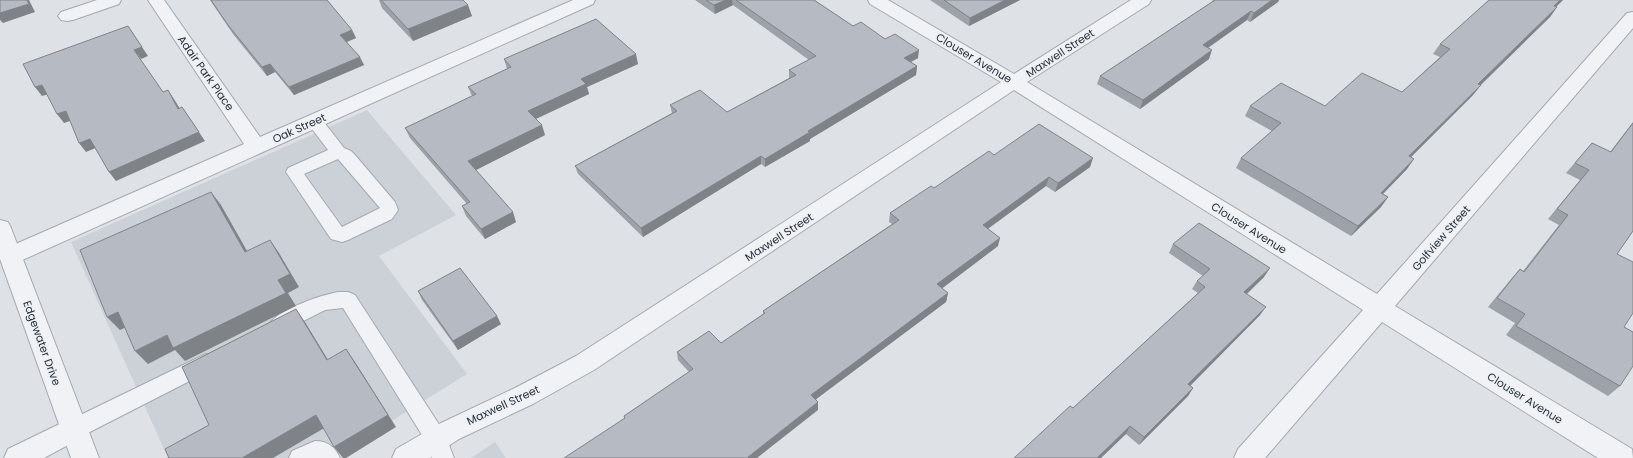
<svg xmlns="http://www.w3.org/2000/svg" width="1633" height="458" viewBox="0 0 1633 458" font-family="Poppins,sans-serif">
	<style>
		.built { fill: #ccd1d8 }
		.lines { fill: none; stroke-linecap: round; stroke-linejoin: round }
		.service-casing { stroke: #a4a9b0; stroke-width: 2 }
		.minor-casing { stroke: #a4a9b0; stroke-width: 2 }
		.tertiary-casing { stroke: #a4a9b0; stroke-width: 2 }
		.service { fill: #f0f2f5; fill-rule: evenodd }
		.minor { fill: #f0f2f5; fill-rule: evenodd }
		.tertiary { fill: #f0f2f5; fill-rule: evenodd }
		.wall { fill: #9da1a8 }
		.shaded-wall { fill: #7f8388 }
		.building { fill: #b6bbc3; stroke: #7f8388 }
		.labels { text-anchor: middle; dominant-baseline: central; stroke-width: 3; stroke-linejoin: round; paint-order: stroke }
		.street-label { font-size: 11px; fill: #28303c; stroke: #edf0f4 }
	</style>
	<rect width="100%" height="100%" fill="#dee2e6"/>
	<path class="built" d="M367 110 456 215 379 256 467 374 332 458H168L71 242Z
		M495 442 506 458H471Z"/>
	<g class="lines">
		<defs>
			<path id="service" d="M314 116 320 117 344 148 351 151 355 155 395 202 398 210 392 219 348 240 342 242 331 239 286 172 288 168 328 150 306 121 308 117ZM338 159 380 208 342 227 304 174Z
				M338 292H348L355 295 444 432 454 458H432L427 443 343 308 325 310 278 334 271 332 268 326C276 310 321 295 338 292Z
				M206 354 213 357 216 363 213 369 82 436 74 439 66 436 63 429 66 422Z
				M315 441C328 441 335 447 340 458H289L292 451Z"/>
			<path id="minor" d="M97 0H121L119 4 73 20 67 21 61 20 58 16 61 12Z
				M148 0H164L260 137 573 0H595L593 4 18 262 10 265 2 262 0 254 2 250 244 144Z
				M868 0H888L1014 74 1131 0H1151L1149 4 1027 82 1377 294 1627 13 1633 12V28L1395 306 1632 449 1633 458H1598L1382 322 1265 458H1234L1238 449 1363 310 1014 90 594 370 533 404 459 439 430 458H392L396 449 441 423 515 388 576 356 1001 82 870 4Z
				M74 417 83 421 87 429 83 437 44 458H4L8 449Z"/>
			<path id="tertiary" d="M0 220 8 222 11 228 99 458H71L0 259Z"/>
		</defs>
		<use href="#service" class="service-casing"/>
		<use href="#minor" class="minor-casing"/>
		<use href="#tertiary" class="tertiary-casing"/>
		<use href="#service" class="service"/>
		<use href="#minor" class="minor"/>
		<use href="#tertiary" class="tertiary"/>
	</g>
	<path class="wall" d="M210 0H327L352 30 356 38 347 42 364 65 294 95 275 72 267 76 233 34Z
		M379 0H463L472 16 413 41 382 8Z
		M695 0H814L853 26 885 39 918 58 911 62 917 66 916 75 810 139V141L765 167 761 164 643 237 578 174 575 166 672 113 670 105 727 112 789 78V70L809 60 733 5 715 14Z
		M930 0H1020L969 26Z
		M1213 0H1279L1278 2 1250 22 1247 20 1208 48 1209 59 1140 109 1097 84 1100 76 1212 2Z
		M1563 0 1556 6 1557 7 1550 17 1481 85 1473 95 1411 157 1407 169 1383 194 1388 197 1381 207 1351 236 1236 168 1241 158 1272 131 1245 116 1250 106H1325L1402 92 1440 57 1433 54 1440 44Z
		M504 59 638 64 587 87 589 94 536 119 545 135 476 170 516 222 485 239 466 216 462 206 467 204 410 138 405 128 472 96 468 87 507 69Z
		M1633 122V231L1617 254 1624 327 1620 386 1608 396 1506 335 1515 323 1488 307 1511 279 1520 269 1523 271 1559 225 1548 219 1580 180 1566 173 1592 143 1610 152Z
		M994 155 1090 167 1055 192 1046 186 988 228 998 246 942 288 948 293 946 302 816 399 818 402V410L625 418 624 416 689 372 678 360 677 352 721 343 763 314V311L892 224 889 222 890 213 934 188Z
		M1173 244 1264 277 1247 294 1260 315 1190 386 1193 388 1188 396 1139 445 1126 434 1073 408 1198 293 1192 289 1197 281 1203 276 1169 253Z
		M418 291 501 324 458 350 422 300Z"/>
	<path class="shaded-wall" d="M27 0H29L35 12 3 23 0 20V13Z
		M726 0H732L733 5 715 14 714 5Z
		M1005 0H1020L969 26 970 18Z
		M1272 0H1279L1278 2 1250 22 1254 13Z
		M1560 0H1563L1547 16 1554 6Z
		M468 5 472 16 413 41 408 29Z
		M1557 7 1550 17 1471 94 1478 84Z
		M1251 11 1247 20 1199 54 1203 45Z
		M128 26 148 56 141 59 134 50Z
		M352 30 356 38 344 43 340 35Z
		M919 50 918 58 903 66 904 58Z
		M1212 50 1209 59 1140 109 1143 100Z
		M636 54 638 64 587 87 589 94 531 121 528 111 581 79Z
		M360 57 364 65 294 95 289 87Z
		M270 64 275 72 267 76 262 67Z
		M917 66 916 75 810 139V141L765 167V159L808 131Z
		M42 85 49 94 42 96 35 87Z
		M1481 85 1473 95 1402 166 1409 156Z
		M168 90 174 99 185 117 178 109Z
		M182 107 205 141 116 181 109 172Z
		M66 111 73 120 64 123 57 114Z
		M542 125 545 135 472 172 468 161Z
		M90 139 98 147 86 152 79 143Z
		M761 156V164L643 237 641 228Z
		M1093 158 1090 167 1055 192 1058 183Z
		M1414 159 1407 169 1374 203 1381 193Z
		M1049 177 1046 186 981 234 983 225Z
		M211 192 221 205 255 265 245 252Z
		M1388 197 1381 207 1351 236 1358 226Z
		M513 212 516 222 485 239 481 229Z
		M1000 238 998 246 936 293 937 284Z
		M270 240 279 253 299 287 288 293 296 306 185 361 175 350 148 364 135 351 278 280Z
		M1270 268 1264 277 1239 301 1244 292Z
		M948 293 946 302 811 403V395Z
		M1266 307 1260 315 1183 393 1188 384Z
		M296 309 305 322 336 373 327 360Z
		M118 312 131 325 120 330 107 317Z
		M497 316 501 324 458 350 453 341Z
		M346 349 355 362 396 427 346 458H343L334 447Z
		M1193 388 1188 396 1139 445 1144 437Z
		M818 402V410L757 458H748V457Z
		M316 415 326 427 273 458H242Z
		M1130 426 1126 434 1101 458H1097Z"/>
	<path class="building" d="M0 0H27L29 4 0 13Z
		M211 0H327L352 30 340 35 360 57 289 87 270 64 262 67 228 25Z
		M381 0H463L468 5 408 29Z
		M706 0H726L714 5Z
		M736 0H814L853 26 861 22 885 39 895 34 919 50 904 58 917 66 808 131 810 132 765 159 761 156 641 228 575 166 677 111 670 105 700 90 727 112 796 75 789 70 816 56Z
		M944 0H1005L970 18Z
		M1215 0H1272L1254 13 1251 11 1203 45 1212 50 1143 100 1100 76Z
		M1489 0H1560L1554 6 1557 7 1478 84 1481 85 1409 156 1414 159 1381 193 1388 197 1358 226 1241 158 1281 123 1250 106 1281 83 1325 106 1362 73 1402 92 1450 49 1440 44Z
		M596 19 636 54 581 79 586 84 528 111 542 125 468 161 513 212 481 229 462 206 470 202 405 128 476 94 468 87 511 67 504 59Z
		M128 26 142 47 134 50 163 92 168 90 178 109 182 107 199 132 109 172 90 139 79 143 66 111 57 114 42 85 35 87 23 64Z
		M1633 123V231L1617 254 1633 262V313L1624 327 1633 332V366L1620 386 1516 326 1525 314 1497 298 1520 269 1524 272 1568 215 1557 209 1589 170 1575 163 1592 143 1611 152Z
		M1039 124 1093 158 1058 183 1049 177 983 225 1000 238 937 284 948 293 811 395 818 402 748 457 749 458H564L625 418 624 416 693 369 677 352 709 331 721 343 765 313 763 311 899 220 890 213 931 186 934 188 989 151 994 155Z
		M211 192 245 252 270 240 290 274 278 280 286 293 173 348 167 335 135 351 118 312 107 317 80 250Z
		M1199 223 1270 268 1244 292 1266 307 1188 384 1193 388 1144 437 1130 426 1097 458H1014L1070 406 1073 408 1205 287 1197 281 1210 269 1173 244Z
		M460 268 497 316 453 341 418 291Z
		M296 309 327 360 346 349 388 415 334 447 316 415 242 458H169L165 449 209 425 182 367Z"/>
	<g class="labels">
		<g class="street-label">
			<text transform="translate(1060 53) rotate(-33)">Maxwell Street</text>
			<text transform="translate(974 58) rotate(31)">Clouser Avenue</text>
			<text transform="translate(206 73) rotate(55)">Adair Park Place</text>
			<text transform="translate(299 128) rotate(-24)">Oak Street</text>
			<text transform="translate(1249 228) rotate(32)">Clouser Avenue</text>
			<text transform="translate(779 237) rotate(-33)">Maxwell Street</text>
			<text transform="translate(1441 238) rotate(-49)">Golfview Street</text>
			<text transform="translate(42 343) rotate(70)">Edgewater Drive</text>
			<text transform="translate(1525 398) rotate(32)">Clouser Avenue</text>
			<text transform="translate(503 405) rotate(-25)">Maxwell Street</text>
		</g>
	</g>
</svg>
